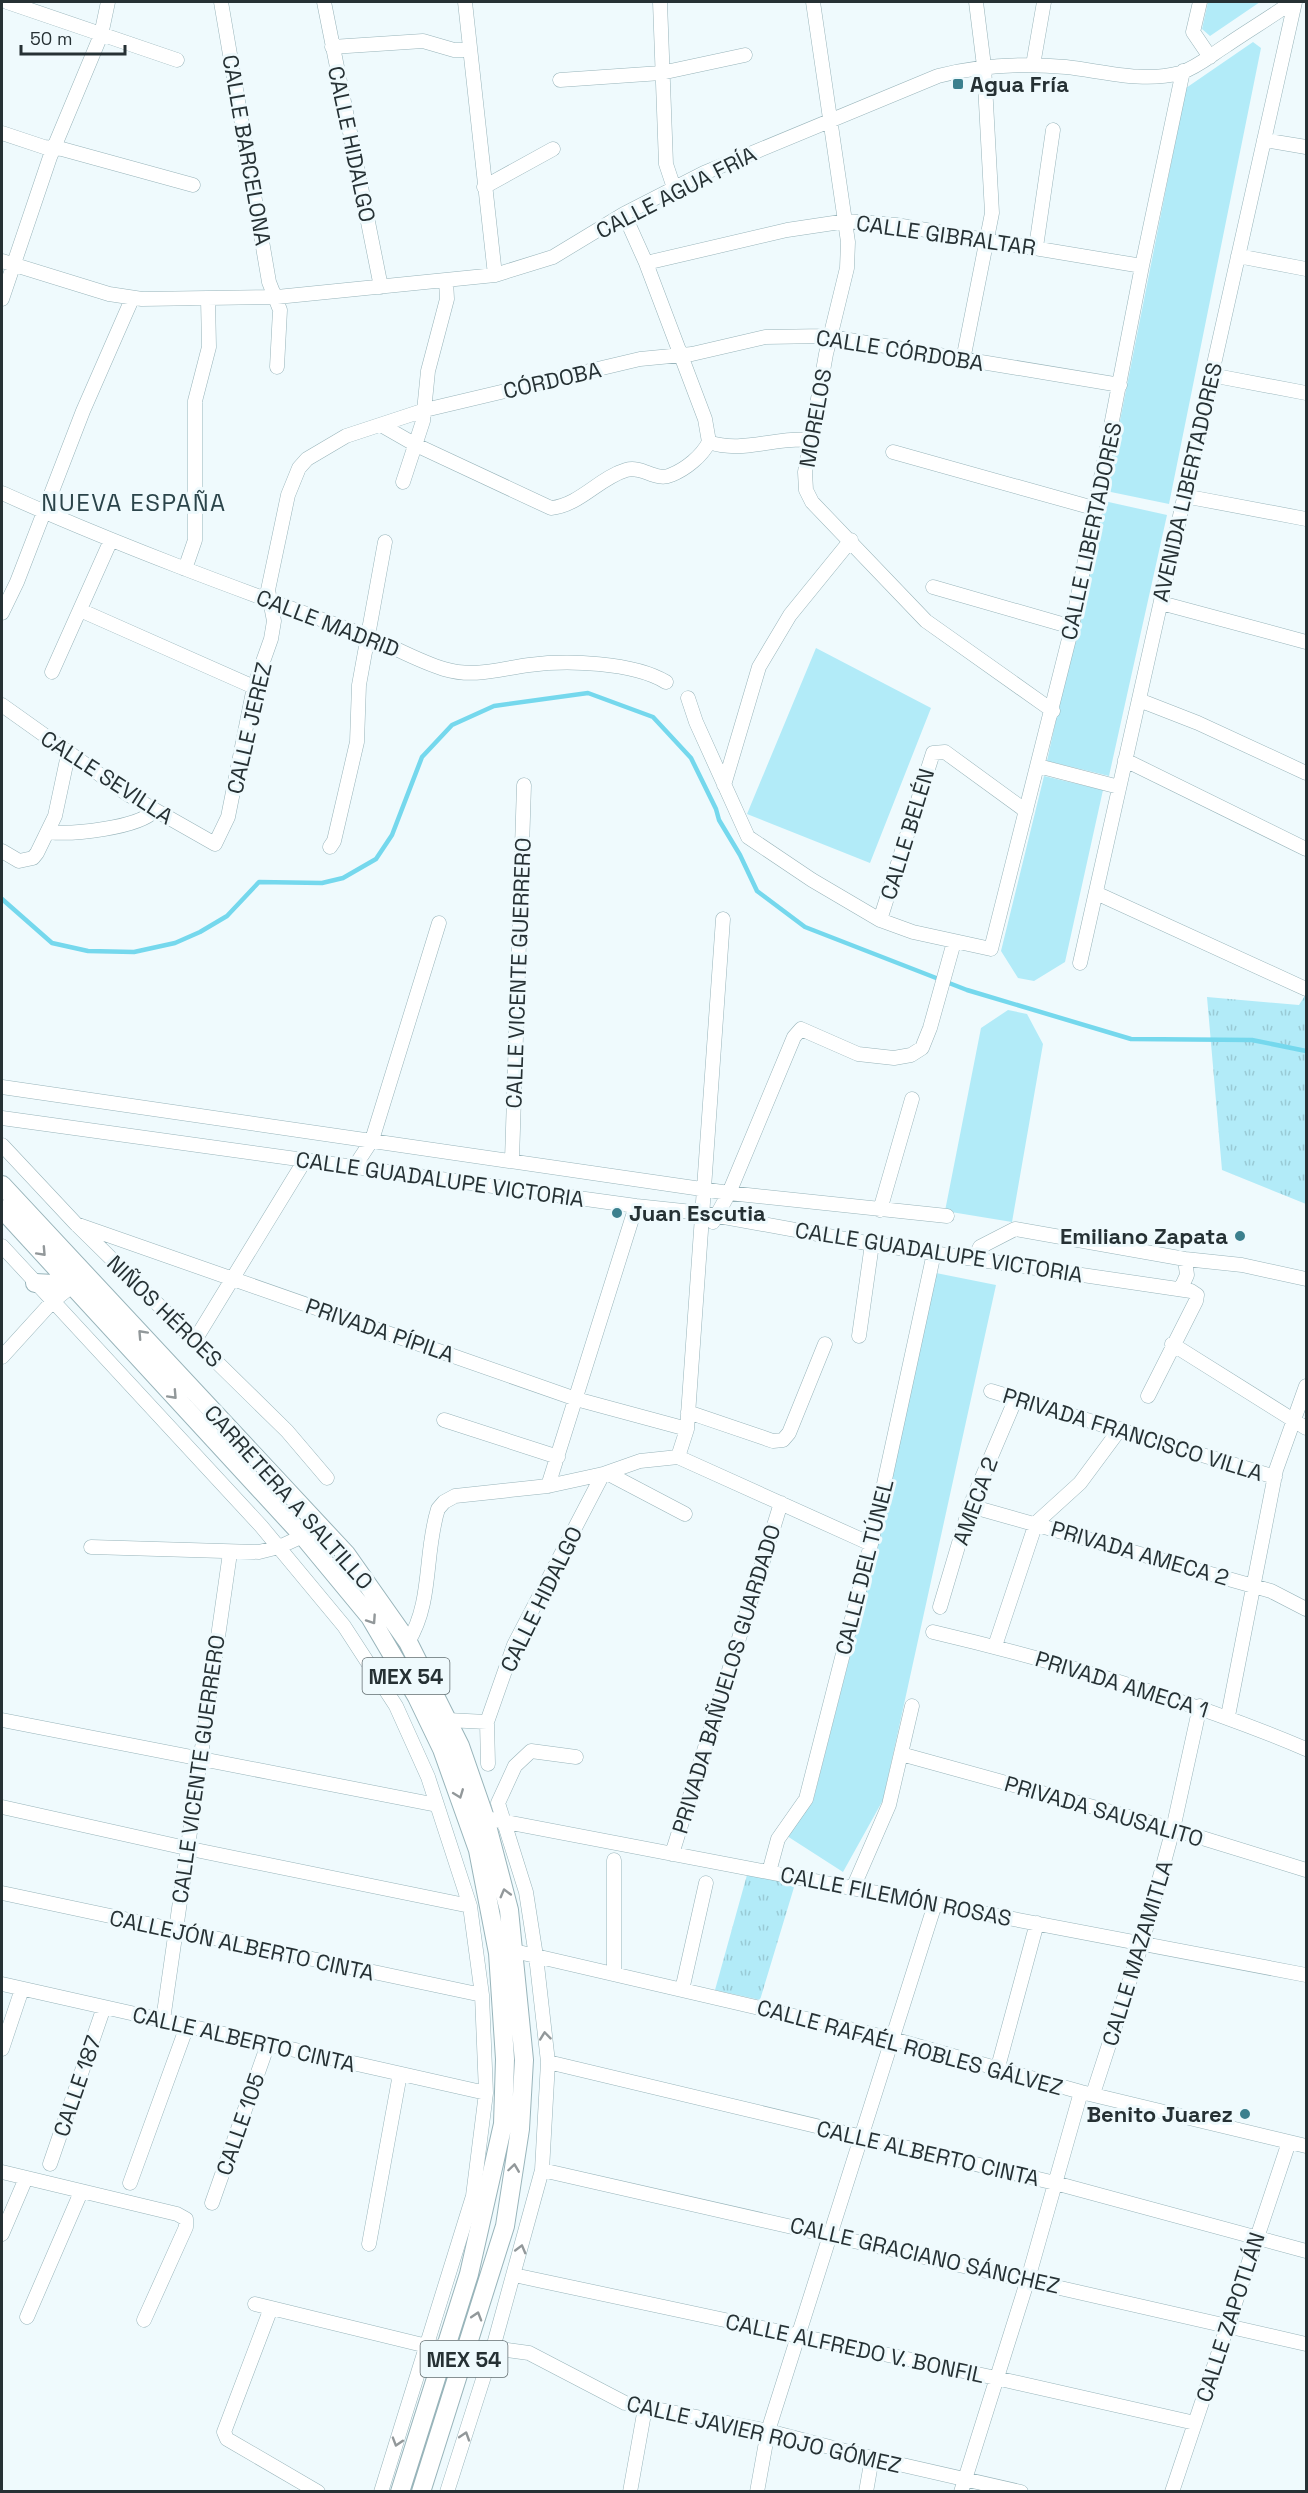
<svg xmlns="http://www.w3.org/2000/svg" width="1308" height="2493" viewBox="0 0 1308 2493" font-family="'Space Grotesk',sans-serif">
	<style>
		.green { fill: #b2ebf8 }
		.park { fill: url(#park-tufts) }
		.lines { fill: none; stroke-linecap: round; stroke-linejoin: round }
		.stream { stroke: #75d8ed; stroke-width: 4.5 }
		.minor-casing { stroke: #98b4ba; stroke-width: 15 }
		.major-casing { stroke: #98b4ba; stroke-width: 20 }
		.minor { stroke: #fff; stroke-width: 14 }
		.major { stroke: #fff; stroke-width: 18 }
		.oneway { stroke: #92989a }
		.poi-dot { fill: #3c808e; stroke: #effafd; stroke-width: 2 }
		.labels { text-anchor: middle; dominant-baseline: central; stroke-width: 6; stroke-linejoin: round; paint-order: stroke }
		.shield { fill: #effafd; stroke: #626d70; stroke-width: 1.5 }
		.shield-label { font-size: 21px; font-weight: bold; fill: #263134 }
		.poi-label { font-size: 22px; font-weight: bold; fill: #263134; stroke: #effafd; text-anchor: start }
		.street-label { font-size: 22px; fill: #263134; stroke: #effafd }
		.neighbourhood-label { font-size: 24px; letter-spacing: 1.5px; fill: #2b444a; stroke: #effafd }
	</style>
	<defs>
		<pattern id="park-tufts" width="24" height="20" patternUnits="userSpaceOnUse" patternTransform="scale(1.5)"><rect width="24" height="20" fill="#b2ebf8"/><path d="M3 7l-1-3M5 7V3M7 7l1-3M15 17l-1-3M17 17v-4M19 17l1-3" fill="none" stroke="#99cad5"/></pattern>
	</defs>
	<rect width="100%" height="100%" fill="#effafd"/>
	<path class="green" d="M1208 2H1260L1210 36 1202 29Z
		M1253 42 1261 48 1169 504 1106 491 1186 88Z
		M1104 501 1167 515 1109 776 1047 761Z
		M816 648 931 708 870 863 747 814Z
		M1044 776 1103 790 1065 962 1034 981 1018 978 1001 951Z
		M1008 1010 1027 1014 1043 1044 1012 1222 945 1211 981 1028Z
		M936 1273 996 1285 883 1800 843 1872 787 1836 813 1801 858 1624Z"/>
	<path class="park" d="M1306 994V1204L1222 1170 1207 997 1299 1005Z
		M747 1875 795 1884 760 2000 715 1990Z"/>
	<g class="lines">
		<path class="stream" d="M2 899 52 943 88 951 134 952 175 943 200 932 227 916 259 882 322 883 343 878 376 859 392 835 422 757 452 725 494 706 588 693 653 717 691 758 716 809 719 820 740 855 757 891 805 927 967 990 1131 1039 1252 1040 1306 1051"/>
		<defs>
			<path id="minor" d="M7 2 177 60
				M221 2 269 282 280 310 277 367
				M324 2 381 287
				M465 2 495 275
				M660 2 666 164 674 188
				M813 2 848 242 847 268 826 354 805 472 806 490 812 502 926 621 1053 711
				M1200 2 1193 32 1210 57
				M332 47 423 41 454 50H470
				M1033 65 1044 2
				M560 80 661 73 745 55
				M2 133 44 147 62 149 193 185
				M1264 140 1306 147
				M484 187 553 149
				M624 214 646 263 705 419 709 442
				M1036 247 1053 130
				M1238 256 1306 269
				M2 261 109 294 142 299 277 297 495 275 553 257 624 214 704 173 938 76C981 65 1022 63 1066 67 1102 71 1143 83 1180 73 1198 67 1211 55 1227 45 1249 30 1271 17 1292 2
				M646 263 787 230 847 221 896 225 1142 266
				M2 299 50 157 101 35 108 2
				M963 360 992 213 984 66 976 2
				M1211 375 1306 393
				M381 425 416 445 551 508C580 505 599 478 626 470 642 465 656 482 671 475 686 469 702 456 709 442
				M709 442C742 454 777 436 812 440
				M893 452 1097 509
				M403 482 423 421 428 371 447 299 446 281
				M2 493C117 545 237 589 356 632 386 642 414 660 444 669 474 678 499 669 529 665 567 660 633 662 666 682
				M1184 496 1306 519
				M185 569 195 540V401L209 347 208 299
				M933 587 1072 627
				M1161 603 1306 642
				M80 610 254 687
				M2 613 17 582 83 411 132 299
				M52 672 111 540
				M688 698 696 722 748 837 812 880 880 920 913 932 991 949 1072 627 1142 266 1183 71
				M1139 700 1198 723 1306 773
				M2 705 127 794 215 844 228 817 254 687 271 639 274 621 268 590 288 495 299 468 307 459 346 436 425 410 640 359 692 354 765 337 825 336 1120 385
				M1125 760 1306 849
				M1038 766 1119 787
				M724 785 759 667 790 615 851 540
				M49 832C71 835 138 828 154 811
				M330 847 334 841 357 742 359 685 385 542
				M2 851 19 861 33 858 37 853 55 816 68 755
				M1096 893 1306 989
				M880 920 933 753 945 752 1026 811
				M1080 963 1295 2
				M2 1087 729 1193 947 1216
				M2 1118 636 1206 702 1213 872 1244 1191 1291 1197 1295 1196 1301 1148 1396
				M2 1145 76 1224 287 1431 327 1478
				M512 1160 524 785
				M355 1166 372 1140 439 923
				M880 1210 912 1099
				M713 1222 729 1193 794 1037 801 1029 858 1054 894 1058 911 1055 922 1048 930 1028 954 942
				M76 1224 576 1399 687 1429
				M2 1246 261 1526 344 1626 396 1706 428 1777 470 1906 482 1995 486 2093 473 2196 381 2492
				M974 1259 980 1247 1015 1229 1185 1259 1242 1265 1306 1279
				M1181 1288 1187 1275 1185 1259
				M859 1336 872 1244
				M195 1340 305 1160
				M1172 1344 1306 1428
				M2 1357 52 1302 72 1286
				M991 1391 1275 1477
				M688 1412 773 1441 783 1440 789 1433 825 1344
				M444 1420 558 1457
				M678 1457 687 1429 723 919
				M607 1473 685 1514
				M548 1486 636 1206
				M970 1506 1271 1591 1306 1609
				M91 1547 259 1552 279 1547 303 1536
				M940 1607 970 1506 1016 1398
				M933 1632C1060 1662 1186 1698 1306 1749
				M408 1642C433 1602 424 1553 438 1509L444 1502 455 1496 548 1486 603 1474 640 1461 678 1457 871 1544
				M995 1646 1036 1523 1080 1483 1120 1429
				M1228 1716 1276 1470 1306 1386
				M2 1720 437 1805
				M447 1720 487 1722
				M901 1754 1173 1829 1306 1870
				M488 1764 487 1722 514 1645 603 1474
				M2 1807 186 1848 470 1906
				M485 1818 1306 1975
				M672 1854 781 1503
				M614 1860V1974
				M769 1872 778 1839 806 1799 871 1544 934 1253
				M853 1888 889 1805 912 1706
				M2 1893 482 1995
				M514 1951 893 2039 1081 2092 1306 2146
				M2 1984 486 2093
				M682 1990 706 1883
				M163 2020 230 1553
				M2 2049 22 1989
				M548 2062 1055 2183 1306 2251
				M998 2067 1037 1923
				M1093 2094 1142 1943 1173 1829 1200 1706
				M50 2164 104 2007
				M542 2170 1306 2344
				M2 2172 177 2214 186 2219V2227L144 2320
				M130 2183 187 2026
				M212 2203 268 2044
				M2 2234 26 2178
				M369 2244 400 2074
				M514 2275 996 2378 1195 2423
				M255 2304 427 2346 493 2348 529 2353 625 2403 768 2431 872 2458 1021 2492
				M271 2308 224 2432 227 2439 318 2492
				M27 2317 81 2192
				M447 2492 493 2348 542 2170 548 2062 536 1956 526 1892 498 1803 515 1766 531 1751 576 1757
				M630 2492 645 2408
				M757 2492 768 2431 935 1904
				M866 2492 872 2458
				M961 2492 1028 2279 1081 2092
				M1172 2492 1289 2142"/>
			<path id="major" d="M2 1185 346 1554 408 1642 460 1746 485 1818 509 1910 524 2060 520 2129 505 2226 421 2492
				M2 1209 303 1536 370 1617 417 1697 442 1749 478 1850 498 1953 505 2059 503 2124 469 2274 400 2492
				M35 1283 72 1285"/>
		</defs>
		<use href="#minor" class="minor-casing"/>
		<use href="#major" class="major-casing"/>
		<use href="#minor" class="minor"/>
		<use href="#major" class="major"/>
	</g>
	<defs><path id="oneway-chevron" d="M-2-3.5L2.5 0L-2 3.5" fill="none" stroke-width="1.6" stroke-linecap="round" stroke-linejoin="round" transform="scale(1.5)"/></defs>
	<g class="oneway">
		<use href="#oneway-chevron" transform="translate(42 1252) rotate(47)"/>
		<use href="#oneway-chevron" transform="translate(142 1334) rotate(-133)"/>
		<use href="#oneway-chevron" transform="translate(173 1395) rotate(47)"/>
		<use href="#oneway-chevron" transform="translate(372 1620) rotate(56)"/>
		<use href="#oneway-chevron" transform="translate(459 1794) rotate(69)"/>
		<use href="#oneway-chevron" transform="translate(505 1893) rotate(-105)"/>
		<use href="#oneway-chevron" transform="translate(545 2036) rotate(-96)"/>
		<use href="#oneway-chevron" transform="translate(514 2168) rotate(-82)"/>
		<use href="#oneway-chevron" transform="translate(521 2249) rotate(-75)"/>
		<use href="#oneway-chevron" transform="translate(477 2316) rotate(-73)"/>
		<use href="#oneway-chevron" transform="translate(465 2436) rotate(-72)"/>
		<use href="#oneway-chevron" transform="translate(397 2442) rotate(107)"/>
	</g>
	<g class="poi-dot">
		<rect x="952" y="78" width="12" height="12" rx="3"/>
		<circle cx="617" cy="1213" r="6"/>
		<circle cx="1240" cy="1236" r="6"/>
		<circle cx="1245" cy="2114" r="6"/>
	</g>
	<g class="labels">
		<g class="shield">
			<rect x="362.5" y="1658" width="87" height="36" rx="4.5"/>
			<rect x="420.5" y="2341" width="87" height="36" rx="4.5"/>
		</g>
		<g class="shield-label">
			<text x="406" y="1676">MEX 54</text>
			<text x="464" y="2359">MEX 54</text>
		</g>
		<g class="poi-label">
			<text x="970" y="84">Agua Fría</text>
			<text x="629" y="1213">Juan Escutia</text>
			<text x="1228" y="1236" text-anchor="end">Emiliano Zapata</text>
			<text x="1233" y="2114" text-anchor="end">Benito Juarez</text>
		</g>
		<g class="street-label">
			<text transform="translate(352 144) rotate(78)">CALLE HIDALGO</text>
			<text transform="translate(247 150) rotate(80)">CALLE BARCELONA</text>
			<text transform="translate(676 192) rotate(-27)">CALLE AGUA FRÍA</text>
			<text transform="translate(946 235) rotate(8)">CALLE GIBRALTAR</text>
			<text transform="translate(900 350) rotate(9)">CALLE CÓRDOBA</text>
			<text transform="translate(552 380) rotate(-13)">CÓRDOBA</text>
			<text transform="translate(815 418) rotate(-80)">MORELOS</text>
			<text transform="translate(1187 482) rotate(-77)">AVENIDA LIBERTADORES</text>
			<text transform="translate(1091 531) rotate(-78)">CALLE LIBERTADORES</text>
			<text transform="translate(328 623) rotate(21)">CALLE MADRID</text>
			<text transform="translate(249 728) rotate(-77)">CALLE JEREZ</text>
			<text transform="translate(107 777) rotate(33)">CALLE SEVILLA</text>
			<text transform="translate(907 834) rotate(-73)">CALLE BELÉN</text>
			<text transform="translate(518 973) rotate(-88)">CALLE VICENTE GUERRERO</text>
			<text transform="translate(440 1179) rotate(8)">CALLE GUADALUPE VICTORIA</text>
			<text transform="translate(939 1252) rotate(9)">CALLE GUADALUPE VICTORIA</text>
			<text transform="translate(165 1311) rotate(44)">NIÑOS HÉROES</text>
			<text transform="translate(380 1330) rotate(19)">PRIVADA PÍPILA</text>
			<text transform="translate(1133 1434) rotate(17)">PRIVADA FRANCISCO VILLA</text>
			<text transform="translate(289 1497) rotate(48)">CARRETERA A SALTILLO</text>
			<text transform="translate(975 1501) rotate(-70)">AMECA 2</text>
			<text transform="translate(1140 1553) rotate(16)">PRIVADA AMECA 2</text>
			<text transform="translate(864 1567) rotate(-76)">CALLE DEL TÚNEL</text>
			<text transform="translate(541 1599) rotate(-64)">CALLE HIDALGO</text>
			<text transform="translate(726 1679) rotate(-73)">PRIVADA BAÑUELOS GUARDADO</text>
			<text transform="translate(1122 1684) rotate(17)">PRIVADA AMECA 1</text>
			<text transform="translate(198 1769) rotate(-82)">CALLE VICENTE GUERRERO</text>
			<text transform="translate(1104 1811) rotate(16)">PRIVADA SAUSALITO</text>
			<text transform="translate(896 1896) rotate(11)">CALLE FILEMÓN ROSAS</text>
			<text transform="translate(242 1945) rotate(12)">CALLEJÓN ALBERTO CINTA</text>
			<text transform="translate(1137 1953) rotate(-73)">CALLE MAZAMITLA</text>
			<text transform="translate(244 2039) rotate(13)">CALLE ALBERTO CINTA</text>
			<text transform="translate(910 2047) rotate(15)">CALLE RAFAÉL ROBLES GÁLVEZ</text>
			<text transform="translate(77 2086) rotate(-71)">CALLE 187</text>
			<text transform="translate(240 2124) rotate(-71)">CALLE 105</text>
			<text transform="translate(928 2153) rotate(13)">CALLE ALBERTO CINTA</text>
			<text transform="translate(925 2255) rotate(13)">CALLE GRACIANO SÁNCHEZ</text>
			<text transform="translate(1230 2317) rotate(-72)">CALLE ZAPOTLÁN</text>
			<text transform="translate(855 2348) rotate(12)">CALLE ALFREDO V. BONFIL</text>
			<text transform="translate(764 2434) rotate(13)">CALLE JAVIER ROJO GÓMEZ</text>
		</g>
		<g class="neighbourhood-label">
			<text x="134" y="502">NUEVA ESPAÑA</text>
		</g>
	</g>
	<rect width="1308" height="2493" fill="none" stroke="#263134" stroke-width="6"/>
	<path d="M21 45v9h104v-9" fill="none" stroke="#263134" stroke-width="3"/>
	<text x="30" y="45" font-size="18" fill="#263134" stroke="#effafd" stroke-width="4.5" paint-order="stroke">50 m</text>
</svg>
